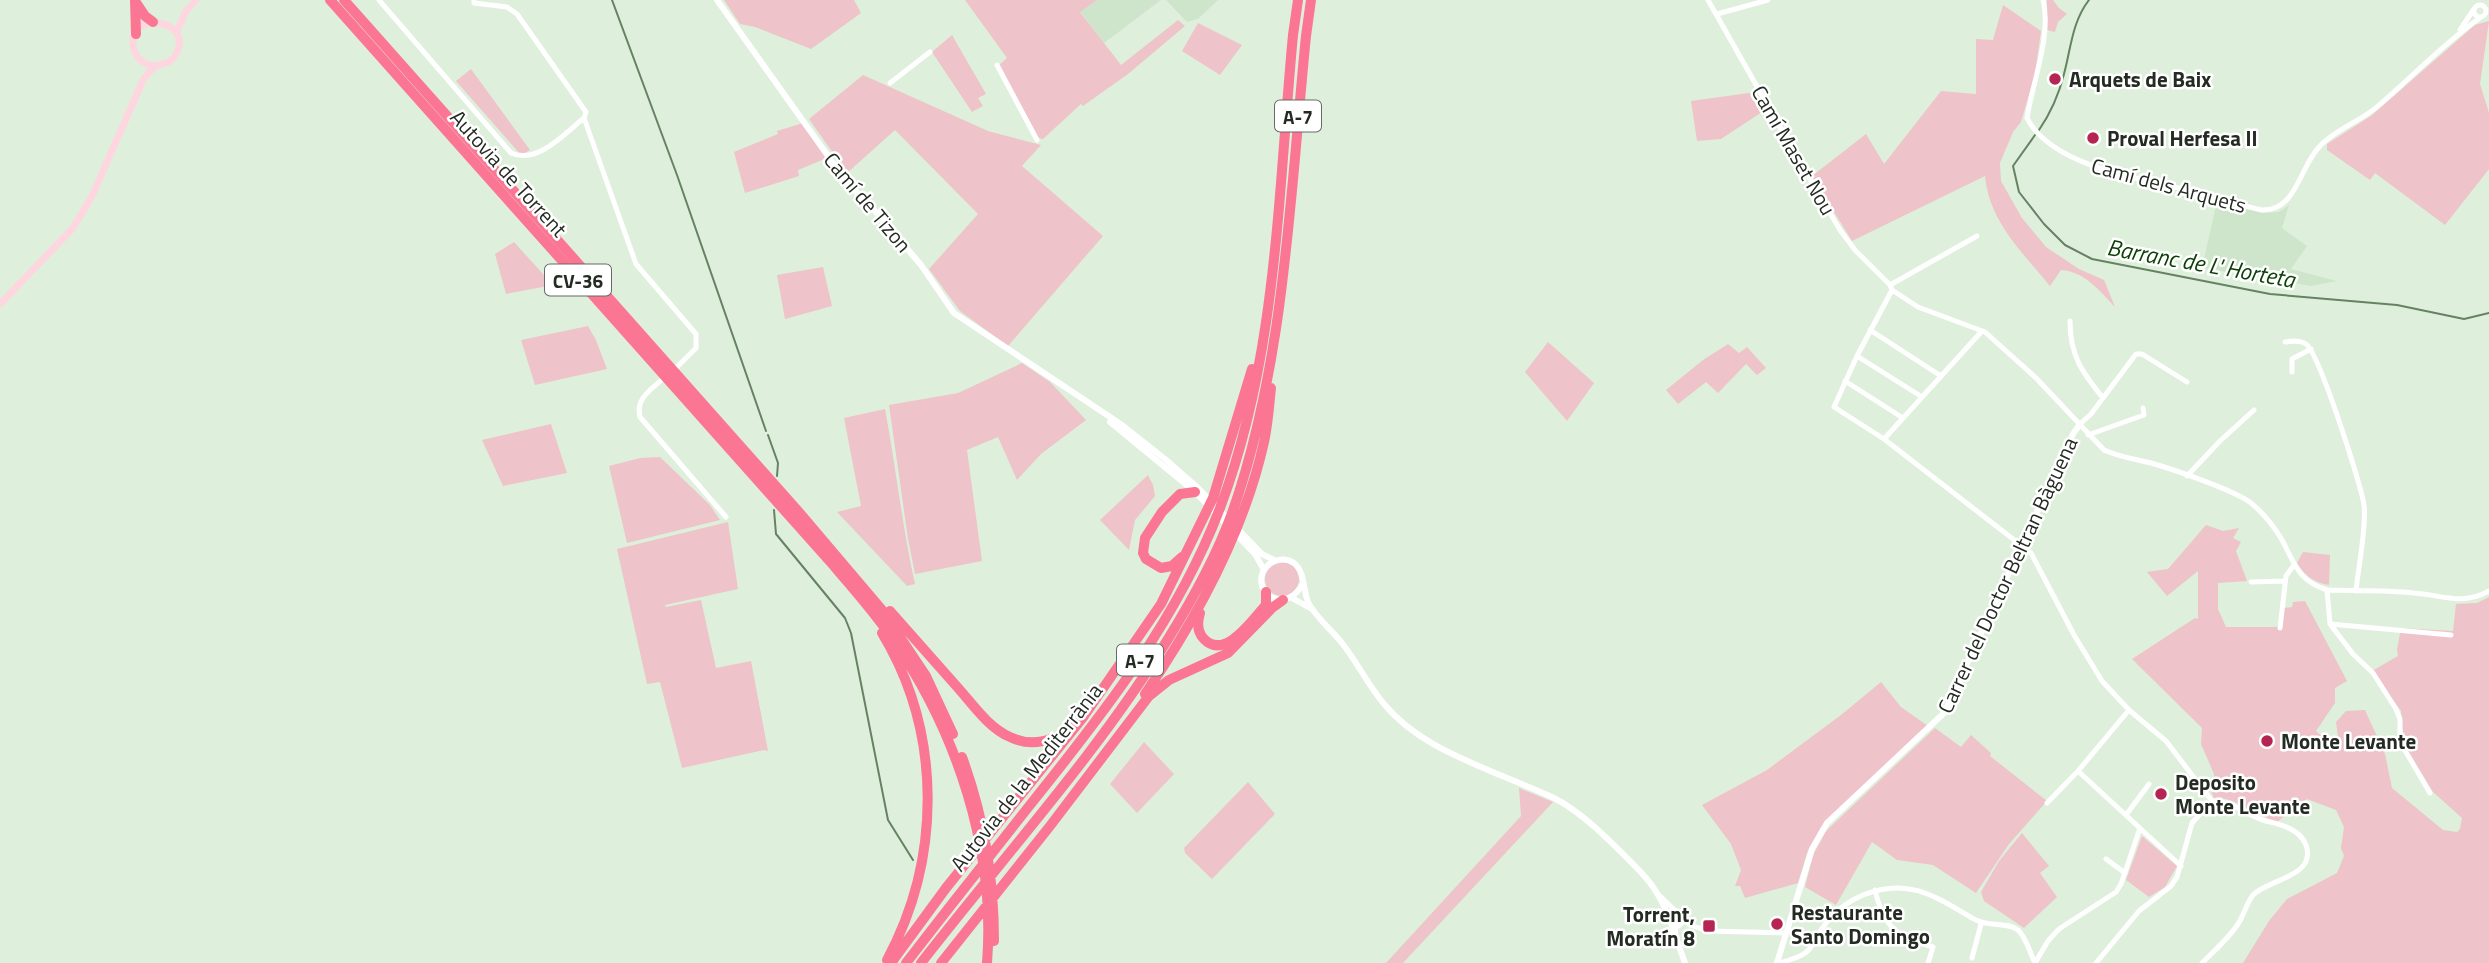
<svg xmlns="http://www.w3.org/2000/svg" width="2489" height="963" viewBox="0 0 2489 963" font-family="'Titillium Web',sans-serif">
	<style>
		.built { fill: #cee5cb }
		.green { fill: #eec3c9 }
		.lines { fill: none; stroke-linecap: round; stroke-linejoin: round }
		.stream { stroke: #668263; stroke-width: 2 }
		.minor { stroke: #fff; stroke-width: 5 }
		.tertiary { stroke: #fff; stroke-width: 6 }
		.secondary { stroke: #fed6df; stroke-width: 7 }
		.motorway { stroke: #fb7693; stroke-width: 10 }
		.poi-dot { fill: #b52553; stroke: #fff; stroke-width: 2.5 }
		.labels { text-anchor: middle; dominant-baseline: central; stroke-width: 5; stroke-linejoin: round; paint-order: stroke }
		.shield { fill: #fff; stroke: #666b65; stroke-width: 2 }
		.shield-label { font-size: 19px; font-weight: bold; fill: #242b23 }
		.poi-label { font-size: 21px; font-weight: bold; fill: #242b23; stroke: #fff; text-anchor: start }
		.street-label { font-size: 21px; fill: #242b23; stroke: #fff }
		.water-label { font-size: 23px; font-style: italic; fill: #0b4107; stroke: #fff }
	</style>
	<rect width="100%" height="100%" fill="#def0db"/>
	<path class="built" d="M1097 0H1161L1104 43 1080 11Z
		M1166 0H1218L1198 19 1187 22Z
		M2217 201 2263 213 2279 212 2289 205 2282 228 2307 246 2291 269 2337 281 2311 286 2202 268Z"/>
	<path class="green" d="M724 0H854L861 13 811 49 755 27 740 24Z
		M965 0H1097L1080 12 1121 65 1178 20 1185 26 1128 74 1083 106 1081 104 1043 139 1038 138 999 65 1007 58Z
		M2047 0H2053L2059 8 2067 14 2058 22 2055 32 2047 30Z
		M2003 5 2041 31 2035 74 2021 122 2013 132 2000 163 2001 181 2022 218 2046 247 2079 269 2104 280 2115 307C2100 291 2084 271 2061 270L2050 286C2022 252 1989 221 1985 176L1852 241 1812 176 1866 134 1884 164 1941 91 1976 94V39L1993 40Z
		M2489 21 2480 84 2489 113V169L2445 225 2375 173 2370 180 2327 150V144L2371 116 2475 25Z
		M1198 23 1242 45 1220 75 1182 51Z
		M952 35 986 94 978 98 983 106 972 112 932 52Z
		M471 69 530 150 523 154H520L456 81Z
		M863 75 988 131 1041 145 1022 166 1103 236 1008 346 960 311 929 269 978 214 895 130 847 173 809 119Z
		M1756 92 1765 110 1721 139 1697 141 1691 101Z
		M803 123 827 158 798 170 799 176 745 193 734 152 778 134 777 131Z
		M514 242 553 285 506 294 495 254Z
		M823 267 832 306 785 319 777 275Z
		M588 326 596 340 607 369 535 385 521 340Z
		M1548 342 1594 383 1567 421 1525 372Z
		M1728 344 1739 353 1747 347 1766 368 1757 375 1746 364 1718 393 1706 382 1678 404 1666 390 1703 360Z
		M1022 363 1050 382 1086 420 1041 454 1017 480 998 437 967 450 982 561 915 574 908 539 889 405 958 393Z
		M885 409C896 467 902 526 915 584L907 586 837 512 861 506 844 418Z
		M551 424 567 473 503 486 482 440Z
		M660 457 710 505 720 520 627 543 609 466 640 458Z
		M1148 475 1153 485 1155 496 1135 520 1129 550 1100 520Z
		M728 522 738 589 665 605 666 607 701 600 716 668 751 661 768 751 764 750 682 768 660 682 647 684 617 549Z
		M2206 525 2223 531 2239 528 2233 538 2241 542 2236 551 2247 581 2218 583V609L2226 627H2277L2284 608 2292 607 2293 602 2305 601 2347 681 2335 688V703L2316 731 2327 741 2338 737 2336 722 2346 711 2365 710 2385 754 2392 788 2443 830 2457 832 2460 829 2462 818 2433 792 2408 751 2403 734 2401 711 2372 671 2398 656 2397 650 2401 628 2453 631 2456 604 2477 603 2489 597V963H2243L2269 921 2287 899 2337 873 2344 856 2341 848 2344 827 2336 810 2307 799 2277 822C2257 816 2233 796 2214 798L2212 794 2214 774 2201 744 2202 728 2132 659 2195 618 2198 619V571L2167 596 2147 572 2168 569Z
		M2303 552 2330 555 2329 585C2315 583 2305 576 2297 563Z
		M1265 579a17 17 0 1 1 34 0a17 17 0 1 1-34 0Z
		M1881 682 1901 707 1928 726 1821 827 1807 853 1798 883 1745 898 1740 886H1735L1741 870 1731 844 1702 805 1767 770 1841 715Z
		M1935 728 1961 747 1971 735 1991 753 1990 756 2047 801 2009 844 1976 893 1933 865 1897 860 1872 842 1836 905 1805 887 1813 855 1826 831Z
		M1144 742 1174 774 1137 813 1110 784Z
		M1248 782 1275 814 1212 879 1185 853 1184 848Z
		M1519 788 1553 802 1403 963H1386L1521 816Z
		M2022 833 2049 866 2040 873 2057 897 2024 928 1984 901 1981 892 1999 861Z
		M2142 836 2177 866 2165 887 2149 897 2126 880Z"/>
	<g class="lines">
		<path class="stream" d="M612 0 677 175 766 431
			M2039 130C2050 114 2059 94 2064 74 2071 48 2072 22 2089 0
			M2035 135 2013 166 2019 192 2044 224 2065 245 2092 259 2270 294 2397 305 2464 319 2489 313
			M768 435 778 463 777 476
			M774 510 776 534 845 618 851 633 888 820 913 860"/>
		<path class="minor" d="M379 0 511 153C537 165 565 133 584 118
			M474 0V3L507 7 517 14 586 112 584 118 636 264 696 334V348L673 371
			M1708 0 1798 159 1840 230 1855 250 1890 285 1892 290 1918 307 1985 332 2036 378 2104 450C2119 457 2135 459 2151 463 2172 469 2234 490 2251 503 2263 513 2274 526 2282 540 2295 564 2298 581 2327 590 2356 591 2385 590 2414 593 2441 595 2463 606 2489 591
			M2043 0C2052 35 2032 84 2027 118 2053 169 2150 180 2200 193 2221 198 2241 206 2262 210 2297 211 2299 167 2320 146 2336 129 2361 121 2378 106 2413 76 2443 44 2481 17
			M2474 11a6 6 0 1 1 12 0a6 6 0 1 1-12 0Z
			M1717 14 1768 0
			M2460 30 2474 9
			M997 65 1037 140
			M890 83 930 52
			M1890 285 1977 236
			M1892 290 1857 356 1834 407 1884 439 2031 553 2074 635 2102 681 2129 710 2166 741 2212 801C2232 800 2247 816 2266 821 2280 824 2300 829 2306 845 2317 877 2268 879 2253 895 2246 904 2244 915 2238 924 2229 938 2214 951 2202 963
			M2070 321C2070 356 2082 372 2103 398
			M1870 330 1941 376
			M2285 342C2292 341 2300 340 2306 344 2319 353 2361 484 2364 505 2367 525 2358 569 2356 591
			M1857 356 1922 397
			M2292 372V359L2311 349
			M665 377C652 389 635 398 640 417L726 517
			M1845 381 1903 418
			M2080 424 2091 414 2136 354H2142L2187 382
			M2088 435 2144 415 2143 408
			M1884 439 1982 331
			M2187 476 2220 441 2254 410
			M2251 582 2285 581
			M2327 590 2330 624 2353 654 2373 673 2396 709 2400 719V742L2430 793
			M2330 624 2451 635
			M2280 628 2286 576 2294 565
			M2078 771 2181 866
			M2047 803 2078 771 2129 710
			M2126 815 2149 784
			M2106 859 2125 873
			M1875 890C1884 929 1897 936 1933 947L1928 963
			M1661 897 1690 925 1708 931 1785 933
			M1972 958 1981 924
			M1780 963C1821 951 1806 947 1829 919 1839 908 1849 901 1863 895 1908 877 1935 896 1972 918 1987 928 2007 921 2018 930 2026 937 2030 953 2035 963
			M2035 963 2048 941 2059 929 2116 892 2121 884 2140 828
			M2096 963 2139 911 2171 886 2177 877 2192 823 2212 801"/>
		<path class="tertiary" d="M717 0 848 184 871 206 921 265 954 313 1122 425 1165 459 1198 488 1262 554 1274 560
			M1110 422 1195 492 1255 554 1264 570
			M1303 583C1287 615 1253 595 1263 572 1269 560 1284 556 1294 563 1305 572 1303 590 1308 602 1316 618 1331 629 1342 643 1357 662 1368 685 1384 704 1413 739 1455 756 1495 773 1514 781 1535 789 1554 798 1581 812 1605 836 1627 858 1637 868 1648 878 1655 890 1669 911 1676 939 1685 963
			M1292 598 1310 608
			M1675 932V928L1684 921
			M1777 963 1812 849 1827 823 1944 713 2073 434 2080 424"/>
		<path class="secondary" d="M176 33 186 11 196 0
			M0 304 73 228 92 196 144 78C147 75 152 68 156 66 163 63 170 64 175 56 198 19 123 7 134 50 137 60 146 65 155 66"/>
		<path class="motorway" d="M135 0 136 34
			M330 0 834 566C855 591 876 614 894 641 957 733 996 850 987 963
			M344 0 798 511 882 610 926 676 953 734
			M137 4 145 16 153 22
			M1182 557 1172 566 1161 568 1146 559 1143 553 1145 538 1162 512 1180 494 1195 492
			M890 611C913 637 936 663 959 689 974 706 989 728 1010 737 1031 747 1053 742 1071 727
			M1200 613C1197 623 1197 632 1204 639 1225 661 1253 619 1266 605V592
			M882 633C942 732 942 858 887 960
			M1145 694C1197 618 1244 533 1264 442 1268 424 1269 406 1271 388
			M962 757C984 817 994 878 994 941
			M891 963 946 888 1084 716 1161 604 1213 498 1252 369
			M906 963C947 910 988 858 1030 805 1103 714 1178 619 1220 508 1277 358 1278 193 1293 35L1298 0
			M921 963C1004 856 1097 754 1168 639 1192 600 1215 559 1231 516 1285 365 1290 195 1306 36L1311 0
			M941 963 1050 826 1149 696 1169 680 1228 653 1272 608 1283 600"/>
	</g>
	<g class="poi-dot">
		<circle cx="2055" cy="79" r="7"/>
		<circle cx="2093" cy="138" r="7"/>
		<circle cx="2267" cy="741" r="7"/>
		<circle cx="2161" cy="794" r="7"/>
		<circle cx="1777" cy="924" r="7"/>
		<rect x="1702" y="919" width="14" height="14" rx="3.5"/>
	</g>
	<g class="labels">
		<g class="shield">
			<rect x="1275" y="100.5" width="46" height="31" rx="5"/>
			<rect x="545" y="264.5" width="66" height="31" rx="5"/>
			<rect x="1117" y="644.5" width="46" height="31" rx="5"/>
		</g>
		<g class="shield-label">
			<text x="1298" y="116">A-7</text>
			<text x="578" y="280">CV-36</text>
			<text x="1140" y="660">A-7</text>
		</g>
		<g class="poi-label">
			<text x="2069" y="79">Arquets de Baix</text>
			<text x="2107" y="138">Proval Herfesa II</text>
			<text x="2281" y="741">Monte Levante</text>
			<text x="2175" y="782">Deposito<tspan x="2175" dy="24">Monte Levante</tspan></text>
			<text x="1791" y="912">Restaurante<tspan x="1791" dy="24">Santo Domingo</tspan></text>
			<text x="1695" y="914" text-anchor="end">Torrent,<tspan x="1695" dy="24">Moratín 8</tspan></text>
		</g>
		<g class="street-label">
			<text transform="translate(1794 150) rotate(60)">Camí Maset Nou</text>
			<text transform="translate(509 173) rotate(48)">Autovia de Torrent</text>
			<text transform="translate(2169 185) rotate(15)">Camí dels Arquets</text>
			<text transform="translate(868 202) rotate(50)">Camí de Tizon</text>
			<text transform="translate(2007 575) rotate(-65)">Carrer del Doctor Beltran Bàguena</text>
			<text transform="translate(1026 777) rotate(-52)">Autovia de la Mediterrània</text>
		</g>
		<g class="water-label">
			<text transform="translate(2201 263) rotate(10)">Barranc de L' Horteta</text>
		</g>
	</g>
</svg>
